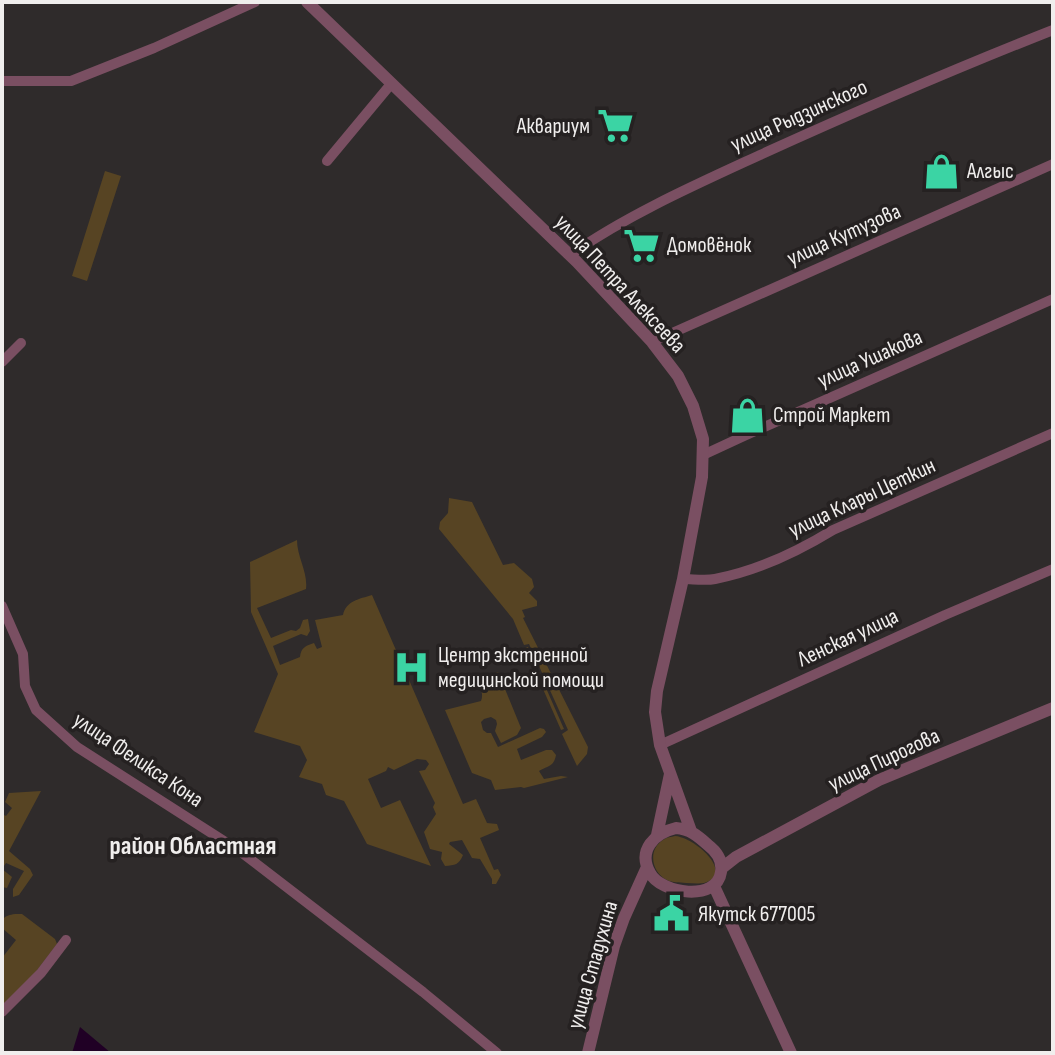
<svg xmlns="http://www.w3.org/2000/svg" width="1055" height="1055" viewBox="0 0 1055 1055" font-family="'Sofia Sans Condensed',sans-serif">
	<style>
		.green { fill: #574423 }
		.water { fill: #200025 }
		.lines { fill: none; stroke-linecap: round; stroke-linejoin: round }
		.minor { stroke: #7a4f62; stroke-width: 10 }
		.tertiary { stroke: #7a4f62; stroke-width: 12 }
		.labels { text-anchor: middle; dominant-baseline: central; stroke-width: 7; stroke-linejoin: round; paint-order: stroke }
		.street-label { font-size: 22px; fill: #f0eeed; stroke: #252121 }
		.poi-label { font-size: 22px; fill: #f0eeed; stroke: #252121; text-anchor: start }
		.quarter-label { font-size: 26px; font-weight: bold; fill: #f0eeed; stroke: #252121 }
	</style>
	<rect width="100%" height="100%" fill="#2f2b2b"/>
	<path class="green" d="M105 171 121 176 87 281 72 276Z
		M449 498 472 502 503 565 514 563 532 579 534 587 529 593 537 601V606L522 610 525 617 523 618 588 747 587 754 577 766 562 734 568 730 529 644 524 645 513 619 439 529 440 522 448 513Z
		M297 540C297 557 308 572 306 589L257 608 271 638 291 630 296 631 300 628 303 620 308 619 310 631 307 636 301 634 273 646 280 665 300 657C301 647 306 646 314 643L317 649 322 647 315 620 343 615C346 601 359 599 372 595L463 804 476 799 487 823 497 824 499 830 480 838 494 870 498 869 501 875 496 884H492V879L480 859 472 858 462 840 450 842 449 844 463 855C459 865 455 865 445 866L441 859 442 852 430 849 424 832 436 814 433 807 435 803 419 771 425 770 429 764 426 760 417 759 394 770 388 767 386 771 368 779 381 808 400 800 431 866 367 844 344 801 326 795 322 784 299 777 307 760 300 746 254 732 278 674 251 612 250 562Z
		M528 647 564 729 561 730 525 648Z
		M498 672 521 728 517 735 501 743 495 731 497 724 496 720 491 717 484 719 481 722 483 730 487 733H491L498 747 540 728 544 729 546 732 542 737 517 749 521 760 546 750H552L556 755C554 767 547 766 539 771L544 779 561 776 568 777 524 788 521 787 495 790 491 780 472 773 445 710 481 701C484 693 480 688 477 681Z
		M41 791 9 851 30 869 33 875 19 895 13 897V889L24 871 6 863 2 869 12 877 7 888 2 887V814L6 816 12 808 5 802 9 793Z
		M675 836C694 837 736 873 704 883 698 884 692 883 686 883 679 882 673 883 667 880 652 873 647 850 663 840 667 837 671 837 675 836Z
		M15 914H22L55 939 57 944 35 973 2 1007V958L16 940 2 928C2 917 4 916 15 914Z"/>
	<path class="water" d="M80 1027 111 1053H72Z"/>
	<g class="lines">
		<path class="minor" d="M2 81H71L154 48 255 2
			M327 161 391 84
			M570 255C627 215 697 184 760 155 857 111 954 69 1053 30
			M652 342 1053 164
			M2 362 21 343
			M703 455 744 436 1053 299
			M683 579C693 579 705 581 715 579 757 571 797 552 833 530L1053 433
			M2 606 23 654 25 686 36 710 77 747 241 852 423 992 497 1053
			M660 745 945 615 1053 569
			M2 1012 41 973 66 940"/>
		<path class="tertiary" d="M307 2 577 262 652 342 678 376 693 406 703 439 702 477 683 579 657 691 655 712 660 745 691 831
			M676 828C690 829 698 836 708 845 717 852 723 860 721 872 717 902 661 894 650 873 637 850 655 833 676 828Z
			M657 835 670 774
			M722 868 736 857 879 780 1053 708
			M714 886 791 1053
			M588 1053 614 946 624 918 647 867"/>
	</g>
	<defs>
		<symbol id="supermarket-bare" viewBox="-9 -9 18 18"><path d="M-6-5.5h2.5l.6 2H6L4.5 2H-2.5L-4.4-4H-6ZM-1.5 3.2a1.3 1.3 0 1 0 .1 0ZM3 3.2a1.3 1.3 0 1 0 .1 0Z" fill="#3bd4a4" stroke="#252121" stroke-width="2.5" paint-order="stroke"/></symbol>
		<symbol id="shop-bare" viewBox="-9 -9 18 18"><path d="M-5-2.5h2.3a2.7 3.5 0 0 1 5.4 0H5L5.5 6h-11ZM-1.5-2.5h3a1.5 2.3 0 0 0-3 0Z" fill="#3bd4a4" stroke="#252121" stroke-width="2.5" paint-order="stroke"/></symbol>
		<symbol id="hospital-bare" viewBox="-9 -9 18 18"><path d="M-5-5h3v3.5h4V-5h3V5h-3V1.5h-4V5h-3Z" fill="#3bd4a4" stroke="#252121" stroke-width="2.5" paint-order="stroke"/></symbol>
		<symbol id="civic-bare" viewBox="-9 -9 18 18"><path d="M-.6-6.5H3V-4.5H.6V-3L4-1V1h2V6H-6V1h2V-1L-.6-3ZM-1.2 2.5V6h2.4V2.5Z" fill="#3bd4a4" stroke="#252121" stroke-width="2.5" paint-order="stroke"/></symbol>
	</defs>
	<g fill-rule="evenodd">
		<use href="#supermarket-bare" x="590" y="100" width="51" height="51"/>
		<use href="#shop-bare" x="916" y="146" width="51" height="51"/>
		<use href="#supermarket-bare" x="616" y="220" width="51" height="51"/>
		<use href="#shop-bare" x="722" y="390" width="51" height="51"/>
		<use href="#hospital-bare" x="386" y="642" width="51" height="51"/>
		<use href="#civic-bare" x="646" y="888" width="51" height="51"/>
	</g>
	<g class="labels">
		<g class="street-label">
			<text transform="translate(799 116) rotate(-24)">улица Рыдзинского</text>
			<text transform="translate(844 235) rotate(-24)">улица Кутузова</text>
			<text transform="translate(620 284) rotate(47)">улица Петра Алексеева</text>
			<text transform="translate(870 359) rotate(-24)">улица Ушакова</text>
			<text transform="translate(862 498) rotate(-25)">улица Клары Цеткин</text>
			<text transform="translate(848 638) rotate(-25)">Ленская улица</text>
			<text transform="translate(138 760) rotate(34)">улица Феликса Кона</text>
			<text transform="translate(884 760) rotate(-25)">улица Пирогова</text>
			<text transform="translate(593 965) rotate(-74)">улица Стадухина</text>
		</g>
		<g class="poi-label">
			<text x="590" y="126" text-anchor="end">Аквариум</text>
			<text x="967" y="171">Алгыс</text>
			<text x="667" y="245">Домовёнок</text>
			<text x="773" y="415">Строй Маркет</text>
			<text x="438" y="655">Центр экстренной<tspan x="438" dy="25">медицинской помощи</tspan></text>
			<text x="698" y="914">Якутск 677005</text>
		</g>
		<g class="quarter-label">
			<text x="193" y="846">район Областная</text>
		</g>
	</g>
	<rect width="1055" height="1055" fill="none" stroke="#f0eeed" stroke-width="8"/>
</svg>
